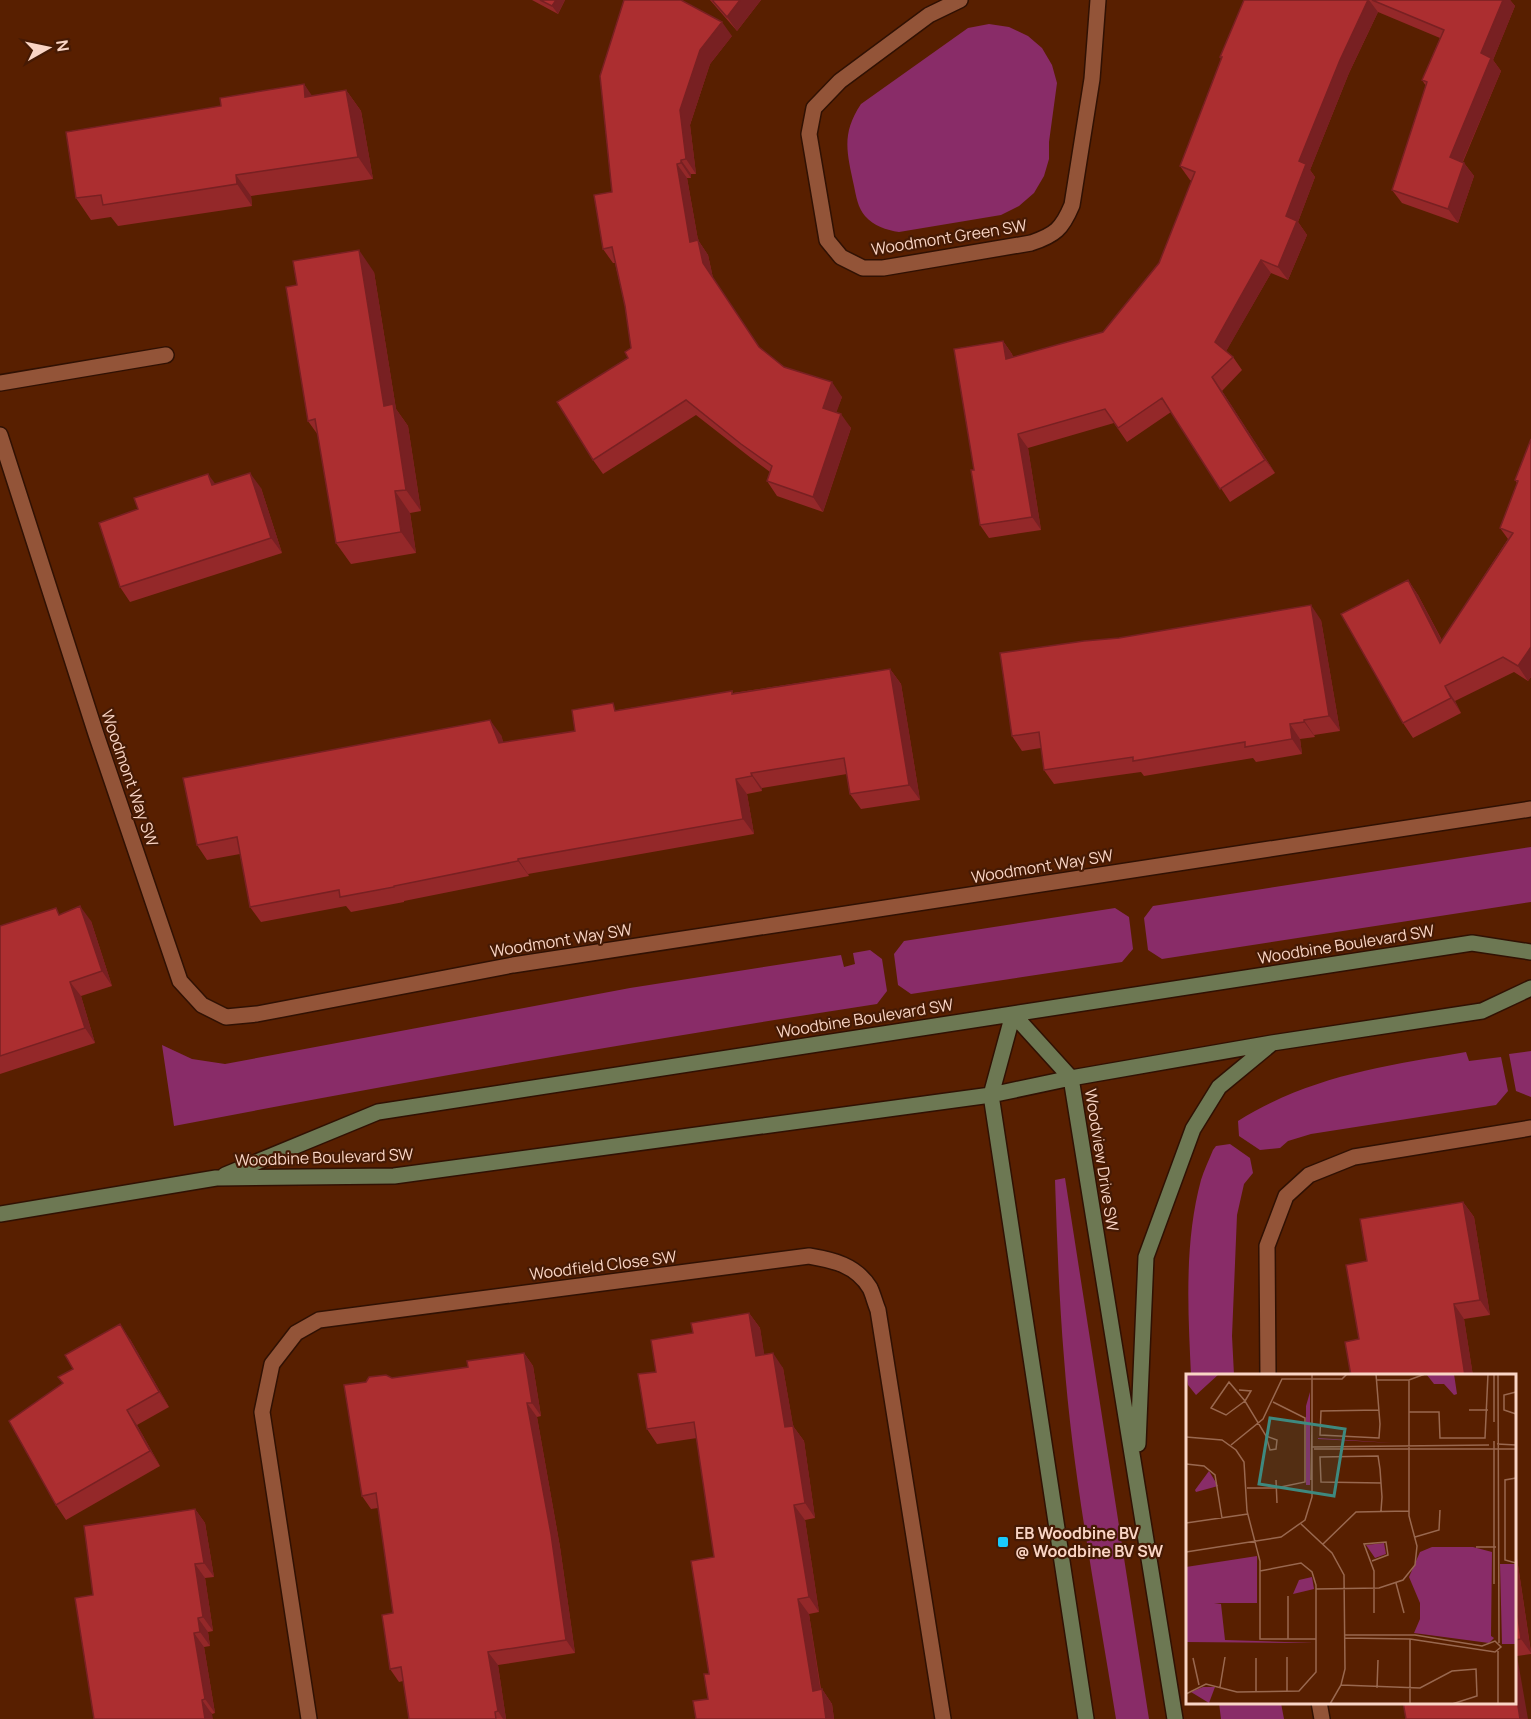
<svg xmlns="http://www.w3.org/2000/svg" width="1531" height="1719" viewBox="0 0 1531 1719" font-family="Manrope,sans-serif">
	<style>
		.green { fill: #892c68 }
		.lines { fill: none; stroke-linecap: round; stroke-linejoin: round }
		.street-casing { stroke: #301103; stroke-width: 18 }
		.secondary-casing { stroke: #301103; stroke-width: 18 }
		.street { stroke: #935438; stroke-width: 15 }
		.secondary { stroke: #6d7853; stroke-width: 15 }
		.wall { fill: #942829 }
		.shaded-wall { fill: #782022 }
		.building { fill: #ac2e30; stroke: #782022; stroke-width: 1.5 }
		.poi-dot { fill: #19cafc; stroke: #461a04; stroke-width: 2 }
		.labels { text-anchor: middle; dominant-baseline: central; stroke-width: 4.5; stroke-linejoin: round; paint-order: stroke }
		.street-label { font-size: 16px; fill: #fad5c5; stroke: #461a04 }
		.poi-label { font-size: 16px; font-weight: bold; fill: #fad5c5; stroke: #461a04; text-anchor: start }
		.inset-road { fill: none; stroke: #99684f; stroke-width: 1.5 }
		.view { fill: #3e897f; fill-opacity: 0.15; stroke: #3e897f; stroke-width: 3 }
		.inset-edge { fill: none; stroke: #fad5c5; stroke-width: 3 }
	</style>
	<rect width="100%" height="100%" fill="#581f00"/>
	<path class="green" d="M989 24 1009 27 1028 36 1042 48 1052 65 1057 83 1049 142V159L1044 176 1034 193 1019 206 1001 215 899 232C886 230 874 226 865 216 858 208 856 196 854 186 847 153 841 134 861 104L968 28Z
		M1531 847V902L1162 959 1148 950 1144 918 1153 906Z
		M1115 908 1129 917 1133 949 1122 962 911 994 898 985 894 954 904 941Z
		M870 950 882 959 887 991 877 1004C642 1040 408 1081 174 1126L162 1045 192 1059 225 1064 630 988 841 955 844 967 855 964 853 953Z
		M1531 1051V1097L1516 1091 1509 1054Z
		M1466 1052 1469 1061 1501 1057 1508 1091 1496 1105 1311 1134 1288 1141 1280 1148 1260 1150 1239 1136 1238 1121C1310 1076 1384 1066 1466 1052Z
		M1230 1144 1250 1158 1253 1173 1244 1184 1237 1215 1232 1336 1234 1375H1191C1188 1311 1184 1243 1201 1180 1204 1170 1209 1160 1213 1150L1216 1146Z
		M1065 1178 1149 1719H1116C1097 1599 1073 1479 1064 1358 1059 1298 1057 1239 1055 1180Z
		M1219 1703H1281L1284 1719H1221Z"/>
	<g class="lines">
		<defs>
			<path id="street" d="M960 0 929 15 840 81 814 108 809 134 827 240 841 257 863 268H883L1031 243C1055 235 1062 229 1072 205L1092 79 1098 0
				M0 383 166 355
				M0 435 96 734 180 981 202 1005 226 1017 257 1014 513 965 1531 809
				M1268 1376 1267 1246 1286 1196 1309 1175 1354 1157 1531 1128
				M1319 1702 1322 1719
				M309 1719 262 1412 272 1364 296 1333 319 1320 809 1256C833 1260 856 1265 870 1288 873 1294 875 1303 878 1310L943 1719"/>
			<path id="secondary" d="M1013 1014 1071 1078 1175 1719
				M1013 1014 991 1095 1086 1719
				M225 1175 378 1112 1472 943 1531 952
				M0 1214 216 1178 394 1176 991 1095 1071 1078 1272 1043 1482 1011 1531 988
				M1138 1444 1146 1257 1193 1129 1219 1087 1271 1044"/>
		</defs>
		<use href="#street" class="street-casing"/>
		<use href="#secondary" class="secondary-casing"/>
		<use href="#street" class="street"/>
		<use href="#secondary" class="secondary"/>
	</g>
	<path class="wall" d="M532 0H565L558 14Z
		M710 0H761L737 31Z
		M1244 0H1510L1515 6 1493 60 1501 71 1463 162 1464 163 1474 176 1458 223 1402 203 1392 190 1426 86 1422 80 1440 38 1378 12 1349 73 1310 170 1315 177 1298 222 1307 235 1288 280 1271 273 1226 351 1233 357 1242 370 1222 391 1275 473 1230 502 1171 412 1127 442 1114 423 1028 448 1041 530 989 538 980 525 974 470 1003 341 1012 354 1013 357 1103 332 1159 263 1192 181 1190 180 1180 166 1221 59 1220 57Z
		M732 36 710 64 690 125 696 174H691V178H687L698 240 708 255 713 278 760 348 784 367 842 397 836 412 851 428 823 512 777 496 767 481 770 472 751 458 696 415 603 474 593 460 631 348 625 306 615 263H613L603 249 612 192 600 76Z
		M304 84 311 96 346 90 361 111 373 179 251 196 252 206 118 226 111 217 91 220 76 198 221 106Z
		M374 272 396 409 408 426 421 511 410 513 416 553 351 564 336 543 318 435 308 421Z
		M1531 439V677L1528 681 1514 672 1455 701 1461 713 1413 738 1403 723 1408 580 1418 595 1442 640 1508 539 1500 528 1517 483 1515 480Z
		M215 484 261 488 282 553 130 602 120 587Z
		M1321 620 1340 731 1314 735 1315 737 1300 739 1302 754 1256 762 1253 758 1144 776 1141 772 1054 784 1044 770 1041 748 1022 751 1012 736 1119 638Z
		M890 669 901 684 920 800 861 809 850 794 847 774 762 788V791L747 794 754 834 528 874 529 876 404 901V902L351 912 346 906 261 922 250 907 240 854 207 860 197 845 501 735 503 743 575 731 618 710 732 691 733 693Z
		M61 915 91 921 112 986 81 996 95 1043 0 1074V926Z
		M1463 1202 1474 1217 1490 1315 1464 1319 1473 1376H1351L1359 1339 1367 1261Z
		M749 1313 760 1328 764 1355 783 1368 793 1426 804 1441 815 1518 805 1520 819 1612 809 1614 821 1689H822L832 1704 834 1719H696L708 1699 714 1557 697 1438 657 1444 647 1429 656 1372 693 1333Z
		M130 1339 169 1407 137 1425 160 1466 66 1520 56 1505Z
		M524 1353 533 1366 541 1416 537 1417 560 1547 575 1653 498 1665 506 1719H409L403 1681 399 1682 390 1669 393 1613 378 1508 371 1509 362 1496 392 1378 468 1367Z
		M195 1509 205 1523 214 1577 205 1578 213 1631 208 1632 210 1646 204 1647 215 1713 212 1714 93 1595Z
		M1515 1545 1531 1652V1654L1517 1656 1515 1702Z"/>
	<path class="shaded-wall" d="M556 0H565L558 14 552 6Z
		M740 0H761L737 31 727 17Z
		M1368 0H1369L1378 12 1349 73 1310 170 1315 177 1298 222 1307 235 1288 280 1278 267 1286 216 1299 161 1340 60Z
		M1503 0H1510L1515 6 1493 60 1501 71 1459 170 1450 157 1481 53Z
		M722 22 732 36 710 64 690 125 696 174 686 159 680 110 700 50Z
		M304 84 319 106 305 97Z
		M346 90 361 111 373 179 358 157Z
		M681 160 691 174V178L681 163Z
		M1464 163 1474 176 1458 223 1448 209Z
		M677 164 687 178 698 240 708 255 713 278 703 263 690 242Z
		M236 175 251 196 252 206 237 184Z
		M359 250 374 272 396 409 408 426 421 511 406 490 384 406Z
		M1261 260 1271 273 1224 355 1215 342Z
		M1003 341 1012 354 1015 372 1006 359Z
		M1212 377 1222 391 1275 473 1265 460Z
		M832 382 842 397 833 422 823 408Z
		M841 414 851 428 823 512 813 497Z
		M1018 434 1028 448 1041 530 1032 517Z
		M250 473 261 488 282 553 271 538Z
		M208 474 219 489 212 485Z
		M395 491 410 513 416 553 401 532Z
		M1408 580 1418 595 1451 658 1440 643Z
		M1311 605 1321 620 1340 731 1329 716Z
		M1531 647V677L1528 681 1518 666Z
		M890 669 901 684 920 800 909 785Z
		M1445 686 1455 701 1461 713 1451 698Z
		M490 720 501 735 509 758 499 743Z
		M1304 720 1314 735 1315 737 1304 722Z
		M1290 724 1300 739 1302 754 1292 739Z
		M751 773 762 788V791L752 776Z
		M736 779 747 794 754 834 743 819Z
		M518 859 528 874 529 876 518 861Z
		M80 906 91 921 112 986 102 971Z
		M70 982 81 996 95 1043 85 1028Z
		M1463 1202 1474 1217 1490 1315 1480 1300Z
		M1454 1304 1464 1319 1473 1376H1465Z
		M749 1313 760 1328 767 1371 756 1356Z
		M120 1324 130 1339 169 1407 159 1392Z
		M524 1353 533 1366 541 1416 532 1403Z
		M773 1353 783 1368 796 1442 785 1427Z
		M527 1403 537 1417 560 1547 575 1653 566 1640Z
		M127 1410 137 1425 160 1466 150 1451Z
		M793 1426 804 1441 815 1518 805 1503Z
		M794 1505 805 1520 819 1612 809 1597Z
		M195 1509 205 1523 214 1577 204 1563Z
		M1515 1545 1531 1653 1521 1639 1515 1597Z
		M195 1564 205 1578 213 1631 203 1617Z
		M798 1599 809 1614 823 1706 813 1691Z
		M198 1618 208 1632 210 1646 200 1632Z
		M194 1633 204 1647 215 1713 205 1699Z
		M488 1652 498 1665 506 1719H503L498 1711Z
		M1515 1652 1517 1656 1528 1719H1520L1515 1686Z
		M822 1689 832 1704 834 1719H826Z
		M202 1700 212 1714 213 1719H205Z"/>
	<path class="building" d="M540 0H556L552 6Z
		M624 0H681L722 22 700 50 680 110 686 159 681 160V163L677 164 690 242 698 240 703 263 759 347 784 367 832 382 823 408 841 414 813 497 767 481 772 466 741 444 686 400 593 460 557 402 628 358 625 352 631 348 625 306 612 247 603 249 594 195 612 192 600 76Z
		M712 0H740L727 17Z
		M1244 0H1368L1340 60 1299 161 1306 164 1286 216 1297 221 1278 267 1261 260 1215 342 1233 357 1212 377 1265 460 1220 489 1162 398 1118 428 1105 409 1018 434 1032 517 980 525 971 470H974L954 349 1003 341 1006 359 1103 332 1159 263 1195 172 1180 166 1222 57H1220Z
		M1372 0H1503L1481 53 1491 58 1450 157 1464 163 1448 209 1392 190 1427 82 1422 80 1444 30Z
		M304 84 305 97 346 90 358 157 236 175 237 184 103 205 101 195 76 198 66 132 221 106 220 98Z
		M359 250 384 406 393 404 406 490 395 491 401 532 336 543 315 419 308 421 286 287 297 285 293 261Z
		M1531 439V647L1518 666 1503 657 1445 686 1451 698 1403 723 1341 614 1408 580 1440 643 1513 533 1500 528 1518 481 1515 480Z
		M250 473 271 538 120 587 99 523 138 509 134 498 174 485 208 474 212 485Z
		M1311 605 1329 716 1304 720V722L1290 724 1292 739 1245 747V742L1133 761V757L1044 770 1039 732 1012 736 1000 653 1084 641 1119 638Z
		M890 669 909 785 850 794 844 758 751 773 752 776 736 779 743 819 518 859V861L394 886V887L340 897 339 890 250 907 237 837 197 845 183 778 490 720 499 743 575 731 572 710 613 703 615 711 732 691V694Z
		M80 906 102 971 70 982 85 1028 0 1056V926L56 908 59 915Z
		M1463 1202 1480 1300 1454 1304 1465 1376H1351L1345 1342 1359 1339 1346 1265 1367 1261 1360 1219Z
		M749 1313 756 1356 773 1353 785 1427 793 1426 805 1503 794 1505 809 1597 798 1599 813 1691 822 1689 826 1719H696L693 1701 708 1699 704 1674H709L691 1561 714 1557 694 1422 647 1429 638 1374 656 1372 651 1340 693 1333 691 1323Z
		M120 1324 159 1392 127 1410 150 1451 56 1505 9 1421 63 1383 58 1377 73 1369 65 1355Z
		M524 1353 532 1403H527L551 1534 566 1640 488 1652 498 1711 495 1712 496 1719H409L401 1667 390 1669 382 1615 393 1613 376 1493 362 1496 344 1385 366 1382 369 1377 386 1375 392 1378 468 1367 467 1361Z
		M195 1509 204 1563 195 1564 203 1617 198 1618 200 1632 194 1633 205 1699 202 1700 205 1719H94L75 1598 93 1595 84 1526Z
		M1515 1597 1521 1639 1515 1640Z
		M1515 1686 1520 1719H1406L1403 1702H1515Z"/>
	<rect class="poi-dot" x="997" y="1536" width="12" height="12" rx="3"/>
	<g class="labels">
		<g class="street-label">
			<text transform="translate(949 237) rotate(-9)">Woodmont Green SW</text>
			<text transform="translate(130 778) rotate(71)">Woodmont Way SW</text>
			<text transform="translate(1042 866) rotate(-9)">Woodmont Way SW</text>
			<text transform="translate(561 940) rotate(-9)">Woodmont Way SW</text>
			<text transform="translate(1346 944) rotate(-9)">Woodbine Boulevard SW</text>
			<text transform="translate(865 1018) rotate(-9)">Woodbine Boulevard SW</text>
			<text transform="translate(324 1157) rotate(-2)">Woodbine Boulevard SW</text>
			<text transform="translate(1102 1160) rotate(81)">Woodview Drive SW</text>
			<text transform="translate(603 1265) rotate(-7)">Woodfield Close SW</text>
		</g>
		<g class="poi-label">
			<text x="1015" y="1533">EB Woodbine BV<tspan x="1015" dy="18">@ Woodbine BV SW</tspan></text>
		</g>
	</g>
	<g transform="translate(1186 1374)">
		<rect width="330" height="330" fill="#581f00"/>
		<path d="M0 0H33L10 21 2 11ZM268 0 271 20 268 21 258 10H248L241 1ZM129 9 132 64 207 69 132 65ZM124 18V111H120V32ZM23 97 32 112 10 118 9 116ZM198 169 200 180 189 184 180 171ZM246 173H287L306 178 305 262 308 264 303 269 228 259 234 245V229L223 203 234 178ZM71 182V229H28L35 230 39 266 129 269 0 268V193ZM314 190H330V270H316ZM126 203 128 215 107 220 113 206ZM17 313H29L23 329 5 318Z" fill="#892c68"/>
		<path class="inset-road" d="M190 0 194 50 193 64 134 61 135 37 193 36M308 0V48M312 0 313 269M190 6H223L239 0M53 16 65 17 59 27M330 18 318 21V36L330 40M59 27 43 8 25 34 40 41 59 27 80 62 91 66 90 75 84 76 80 62M283 36H302M223 38H253L254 64H299L302 0M0 63 36 66 50 76 58 88 61 137 74 187V265H130V211L126 198 115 189 74 197M311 70 330 71M45 71 77 45 96 5H156L161 0M125 73 303 71M128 75H330M0 90 18 92 29 101 36 144M330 104 319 106V186L330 189M90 106 91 129M125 106 126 48M195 109 135 108 134 83 192 82 194 95 196 123 195 137M61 114H90L119 108V44L87 28M0 149 62 140M115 150 146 179 158 201 159 295 155 311 144 330M229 163 253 156 254 136M137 170 170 138 223 137M290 173H310M0 178 95 163 119 146 126 123V0M186 187 202 181 200 168 178 170 188 197V239M210 209 218 239M308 210V67M130 215 193 214 217 206 229 191 231 172 223 142V6M159 261H229L296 272 309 267 315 273 309 278 224 265 159 264M102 265V222M224 265V330M312 277V330M101 283V318M7 284 13 311M70 284V318M155 311 234 314 266 297 290 295 291 322 266 330M34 313 39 283M191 314 192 286M0 320 20 310 51 318 113 317 130 298V265"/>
		<path class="view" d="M84 44 159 55 148 122 73 110Z"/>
		<rect width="330" height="330" class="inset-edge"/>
	</g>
	<g transform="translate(48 48) rotate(81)" stroke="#461a04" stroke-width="4.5" paint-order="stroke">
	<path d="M0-4.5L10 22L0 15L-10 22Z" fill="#fad5c5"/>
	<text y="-9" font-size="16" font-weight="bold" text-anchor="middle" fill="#fad5c5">N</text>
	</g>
</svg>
